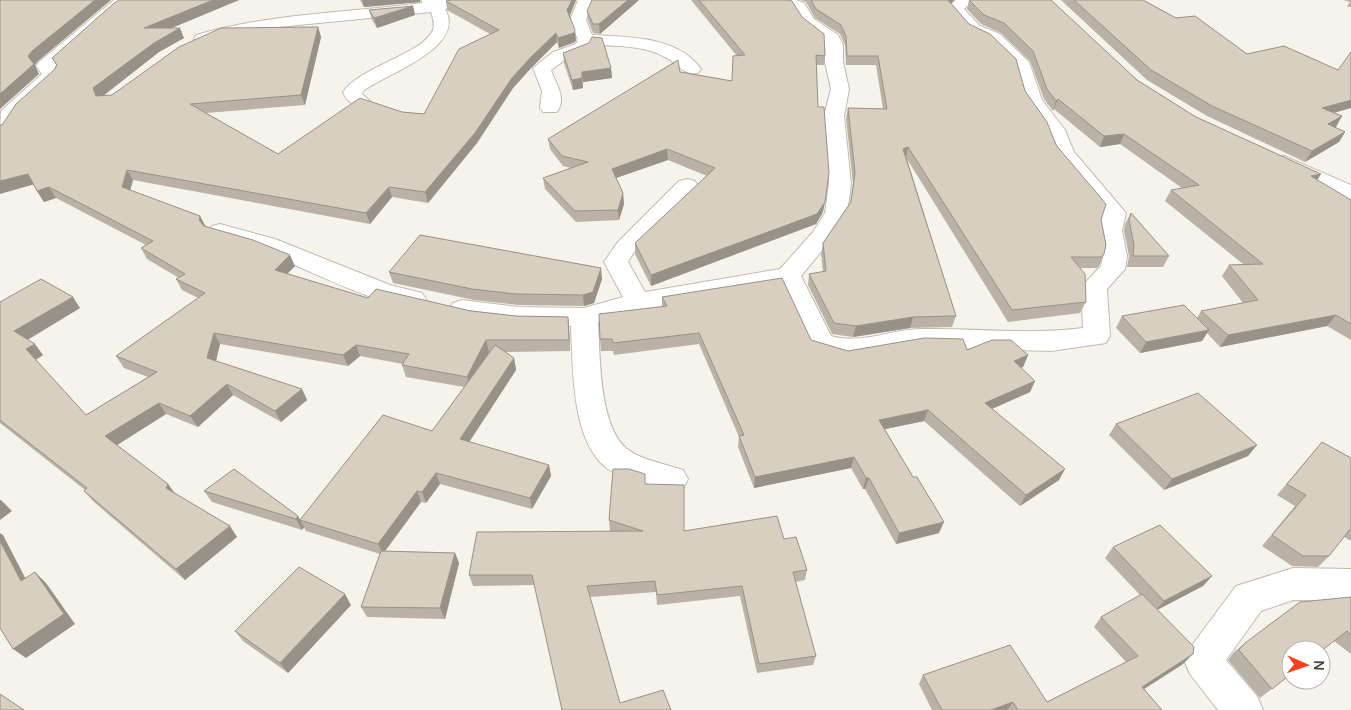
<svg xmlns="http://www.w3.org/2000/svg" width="1351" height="710" viewBox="0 0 1351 710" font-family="Manrope,sans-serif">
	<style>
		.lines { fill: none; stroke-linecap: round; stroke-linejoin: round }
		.minor-casing { stroke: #c2bbae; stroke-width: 2 }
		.minor { fill: #fff; fill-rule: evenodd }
		.wall { fill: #bab2a6 }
		.shaded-wall { fill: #979187 }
		.building { fill: #d8cfc1; stroke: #979187 }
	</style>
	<rect width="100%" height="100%" fill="#f6f3ec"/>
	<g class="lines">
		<defs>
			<path id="minor" d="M114 0H133L116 12 55 67 61 75 58 79 21 113 7 134 0 136 1 111 42 74 36 66 39 62Z
				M421 0H477L474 3 445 9C467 47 388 73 363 91L362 94 370 101 368 105C356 108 347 103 343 92 361 66 423 54 433 30 435 24 433 18 431 12L268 28 202 44 196 43 194 39 196 35C273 13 345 13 423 3Z
				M578 0H594L586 20 592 35C628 37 678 36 701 69L698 73C684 76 677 63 665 57 643 45 616 46 592 45L589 51 565 60 551 70C556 85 567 97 557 112H543L540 108 542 91 533 68 553 52 576 44 578 40 570 20Z
				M773 0H796L804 3 814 19 838 35 843 45V62L849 89 844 116 851 184 847 213 830 241 801 276 831 336C861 345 891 329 922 329 976 328 1029 335 1083 328L1081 287 1101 266 1103 256 1098 231 1103 214 1054 154 1045 131 1024 101 1015 68 988 42 968 32 947 8 956 0H974L964 9 980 26 1000 34 1029 62 1042 100 1065 130 1074 152 1126 213 1122 231 1127 256 1125 269 1107 289 1110 336 1106 343 1051 351 920 347 846 360 811 350 780 284C719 296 657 304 598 322 600 355 599 425 626 448 640 460 666 464 683 470L688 479 683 488C667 494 655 486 639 481 628 477 613 474 604 466 571 436 573 367 571 326 532 325 491 326 453 315L449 309 453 303 462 300 518 307 584 308 623 297 604 262 617 243 679 181 687 179 695 181 698 186 695 191 634 252 628 262 645 292 780 269 813 232 825 213 829 184 824 116 831 89 825 62V42L802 25 792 9 776 3Z
				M1284 156 1351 185V200L1277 166 1274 162 1277 158Z
				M220 224 275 239 390 285 422 293 426 299 422 305C390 314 295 263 260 250 244 244 228 240 212 236L208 231 212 226Z
				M1293 568 1351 569V601L1293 600 1261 611 1226 660 1257 696 1263 710H1218L1190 674 1184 661 1190 648 1236 586Z"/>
		</defs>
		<use href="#minor" class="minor-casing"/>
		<use href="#minor" class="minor"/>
	</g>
	<path class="wall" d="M119 0H239L171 28 184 38 159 52 103 96 112 95 318 27 321 37 305 105 206 113 278 154 402 112 424 114 490 34 447 10 446 1 576 0 570 16 576 40 575 42 559 48 557 42 532 67 513 88 477 143 428 203 392 197 370 224 133 180 130 190 205 226 295 266 287 274 368 298 516 316 568 317 569 328 570 351 504 352 514 358 516 370 469 442 549 465 551 476 532 509 440 484 426 503 421 502 385 551 455 553 459 563 445 619 367 617 361 607 380 554 306 531 300 520 432 431 464 387 406 377 402 365 403 364 360 356 348 366 220 344 216 361 302 389 307 400 281 422 233 395 198 427 166 414 117 445 168 484 175 494 237 537 185 580 94 502 84 491 85 490 0 423V302L80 308 28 340 43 355 36 360 86 415 148 377 124 368 116 356 198 298 182 290 176 279 179 278 147 259 141 248 146 245 56 198 44 202 37 191 2 125 54 70 57 66 52 58Z
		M360 0H420V2L364 7Z
		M639 0 600 34 593 33 588 20 587 11Z
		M691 0H788L825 56 824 65H816L823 212 816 224 651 286 635 254V243L707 176 668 160 616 178 623 193 624 204 619 220 576 222 545 189 543 178 571 168 563 166 550 149 548 139 680 72 732 81 737 56Z
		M801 0H954L951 3 1025 91 1101 220 1106 245 1099 265 1097 268H1080L1086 302 1080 313 1008 322 907 159 956 316 952 327 910 328 853 337 832 334 808 285 809 274 823 272 821 254 823 243 850 203 853 184 846 118 848 108 883 109 876 65H846L845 45 840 34 815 18 806 2Z
		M969 0 1137 80 1196 117 1321 174 1317 180 1351 200V340L1327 326 1220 347 1207 333 1202 341 1140 353 1116 328 1122 316 1197 318 1201 311 1243 303 1222 276 1229 265 1243 264 1165 201 1171 190 1182 188 1120 144 1100 147 1054 109 1053 111 1044 99 1030 61 1001 33 981 24 967 9Z
		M1061 0H1143L1176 18 1247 54 1334 113 1342 116 1335 127 1345 132 1339 142 1305 162 1207 116 1147 80Z
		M1343 0H1351V7H1347L1350 2Z
		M413 6 415 15 377 28 372 20 369 10Z
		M589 43 611 68 612 78 583 82V88L573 90 564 63 563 53Z
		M1131 213 1169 256 1163 267H1127L1129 256 1124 231 1125 224Z
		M389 272 602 279 594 303 584 306 518 305 474 300 393 283Z
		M662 297 848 351 967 350 1028 355 1023 367 1021 368 1035 381 1030 392 992 409 1059 480 1020 506 924 421 885 429 939 533 896 544 865 489H863L851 468 754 488 738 447 739 437 699 344 614 355 613 351H601L600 339 662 307Z
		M1116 424 1248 456 1164 490 1109 435Z
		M1322 442 1351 458V541L1344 537 1329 556 1318 567 1292 566 1262 546 1295 506 1277 495Z
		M645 474V484L684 531 784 539 807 570 805 580 795 582 816 656 813 665 757 673 740 596 657 605 656 592 590 597 620 703 671 710H562L535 585 473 586 469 575 610 531 609 520Z
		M204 491 298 516 304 527 302 530 212 502Z
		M1113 547 1212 576 1203 586 1157 610 1183 664 1144 689 1162 710H932L919 684 923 675 1047 702 1126 662 1094 627 1101 617 1140 595 1105 558Z
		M1351 597V654L1334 641 1260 698 1228 660 1234 652 1245 643Z
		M351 605 288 673 243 641 235 631Z"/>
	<path class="shaded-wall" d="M95 0H111L38 61 35 65 39 74 0 109V94L32 51Z
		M213 0H239L148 38 144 28Z
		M362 0H420V2L364 7Z
		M572 0H576L568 19 567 10Z
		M628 0H639L600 34 599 24Z
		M948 0H954L946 9Z
		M413 6 415 15 377 28 374 18Z
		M318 27 321 37 305 105 301 95Z
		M180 28 184 38 159 52 99 99 96 96 93 88 154 43Z
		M575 30 576 40 575 42 559 48 558 38Z
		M556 33 557 42 532 67 513 88 477 143 428 203 425 192 512 78 531 57Z
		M611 68 612 78 583 82 582 72Z
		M582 78 583 88 573 90 572 80Z
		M1058 99 1054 109 1053 111 1056 101Z
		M1351 100V108L1316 118 1322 108Z
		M1342 116 1336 127 1321 134 1328 124Z
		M1345 132 1339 142 1305 162 1312 151Z
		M1124 134 1120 144 1100 147 1104 136Z
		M908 147 906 157 903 149Z
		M667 149 668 160 613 179 612 169Z
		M127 170 133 180 128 198 122 187Z
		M28 174 35 184 0 194V181Z
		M1321 174 1314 185 1311 176Z
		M49 187 56 198 44 202 37 191Z
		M389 187 392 197 370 224 366 213Z
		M623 193 624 204 619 220 618 210Z
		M825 202 823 212 816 224 651 286V275Z
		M200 216 206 227 205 231 199 220Z
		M1104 254 1099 265 1097 268 1102 257Z
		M290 255 295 266 280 281 275 270Z
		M601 268 602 279 594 303 584 306 583 295Z
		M73 297 80 308 23 342 14 331Z
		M1336 315 1327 326 1220 347 1228 335Z
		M568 317 569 328 570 351 569 340Z
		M913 317 910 328 853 337 856 326Z
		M1209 330 1202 341 1140 353 1146 342Z
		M214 333 220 344 214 369 207 358Z
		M486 340 489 352 470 388 467 377Z
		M35 344 43 355 35 360 26 349Z
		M356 345 360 356 348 366 343 355Z
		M1028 355 1023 367 1009 372 1014 361Z
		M514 358 516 370 464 450 460 439Z
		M1035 381 1030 392 980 414 985 403Z
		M227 384 233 395 198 427 190 416Z
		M302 389 307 400 281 422 275 411Z
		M159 403 166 414 114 447 105 436Z
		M928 410 924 421 876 431 879 420Z
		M1257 445 1248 456 1164 490 1172 479Z
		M854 457 851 468 754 488 755 477Z
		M549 465 551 476 532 509 530 498Z
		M1065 469 1059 480 1020 506 1026 495Z
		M436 473 440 484 426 503 422 492Z
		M866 478H869L865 489H863Z
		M168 484 176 495 166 488Z
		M417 491 421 502 383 554 378 544Z
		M0 500H1L12 511 0 520Z
		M298 516 304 527 302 530 296 519Z
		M944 522 939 533 896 544 899 533Z
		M230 526 237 537 185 580 176 569Z
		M0 533 3 535 32 591 21 581 0 541Z
		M455 553 459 563 445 619 440 608Z
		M35 572 46 583 75 624 26 658 13 649Z
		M1212 576 1203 586 1155 611 1164 601Z
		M345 594 351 605 288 673 280 663Z
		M1193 654 1183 664 1133 696 1142 687Z
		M1013 702 1007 710H991Z"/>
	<path class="building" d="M0 0H95L32 51 28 56 34 64 0 94Z
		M119 0H213L144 28H180L154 43 93 88 96 96 112 95 179 47 221 28 318 27 301 95 190 104 278 154 360 98 402 112 424 114 459 49 499 30 446 1 452 0H572L567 10 575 30 574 33 558 38 556 33 531 57 512 78 475 133 425 192 389 187 366 213 127 170 122 187 200 216 199 220 204 226 253 240 290 255 275 270 368 298 376 289 471 311 516 316 568 317 569 340H486L467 377 402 365 409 354 356 345 343 355 214 333 207 358 302 389 275 411 227 384 190 416 159 403 105 436 168 484 166 488 230 526 176 569 84 491 87 488 0 420V302L41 279 73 297 14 331 35 344 26 349 86 415 157 372 116 356 205 293 176 279 185 274 141 248 153 241 49 187 37 191 28 174 0 181V125H2L16 104 54 70 57 65 52 58 113 4Z
		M592 0H628L599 24H593L587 11Z
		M699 0H788L792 1 802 17 824 34 825 56 816 55 818 107H824L829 173 825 202 817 214 651 275 635 243 715 168 667 149 612 169 623 193 618 210 575 211 543 178 588 162 562 156 548 139 678 60 680 72 732 81 733 56 745 55Z
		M811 0H948L969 24 990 34 1016 59 1025 91 1047 122 1056 145 1106 204 1101 220 1106 245 1104 254 1102 257H1071L1085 274 1086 302 1012 310 908 147 903 149 956 316 913 317 856 326 834 323 809 274 826 271 823 243 851 202 855 173 848 108 887 109 878 56H847L846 36 841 25 816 9Z
		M969 0H1051L1137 80 1196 117 1321 174 1311 176 1351 200V324L1336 315 1228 335 1201 311 1258 300 1229 265 1263 264 1171 190 1199 185 1124 134 1104 136 1058 99 1056 101 1047 89 1033 51 1004 23 984 15Z
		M1074 0H1143L1176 18 1195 16 1247 54 1284 46 1338 70 1351 52V100L1322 108 1342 116 1328 124 1345 132 1312 151 1212 106 1151 70Z
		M413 6 374 18 369 10Z
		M592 37 602 38 611 68 582 72V78L572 80 563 53 589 43Z
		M1131 213 1169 256H1133L1134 245 1129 220Z
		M420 235 601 268 593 292 583 295 516 294 472 289 389 272Z
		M782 278 811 340 848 351 924 338 963 339 967 350 992 340H1011L1028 355 1014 361 1035 381 985 403 1065 469 1026 495 928 410 879 420 913 477H917L944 522 899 533 869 478H866L854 457 755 477 739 436 744 435 699 333 613 343 612 339H600L599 314 667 306 662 297Z
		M1184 305 1209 330 1146 342 1122 316Z
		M495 345 514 358 460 439 549 465 530 498 436 473 422 492 417 491 378 544 300 520 383 415 432 431Z
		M1198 393 1257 445 1172 479 1116 424Z
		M1322 442 1351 458V528L1329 556H1303L1272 535 1306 495 1287 484Z
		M234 469 298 516 296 519 204 491Z
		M613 469H629L645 474V484L684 485V531L777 516 784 539 796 537 807 570 793 572 816 656 759 664 742 586 657 595 655 581 587 586 620 703 663 690 671 710H562L532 575H469L477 532 643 531 609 520Z
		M1160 525 1212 576 1164 601 1113 547Z
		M0 541 21 581 35 572 64 614 13 649 0 628Z
		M381 551 455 553 440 608 361 607Z
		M299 567 345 594 280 663 235 631Z
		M1142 594 1194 647 1193 654 1142 687 1162 710H1018L1013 702 991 710H942L923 675 1010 645 1047 702 1138 656 1101 617Z
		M1351 597V635L1347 631 1321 651V650H1291V674L1272 689 1239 650 1245 643 1300 602Z
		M0 694 24 710H0Z"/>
	<g transform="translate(1306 665) rotate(92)"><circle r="24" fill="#ffffff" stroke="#b7b4b0"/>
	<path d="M0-4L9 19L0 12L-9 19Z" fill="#fc3f1d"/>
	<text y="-8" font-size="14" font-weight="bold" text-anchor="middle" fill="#4b4439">N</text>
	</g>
</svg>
